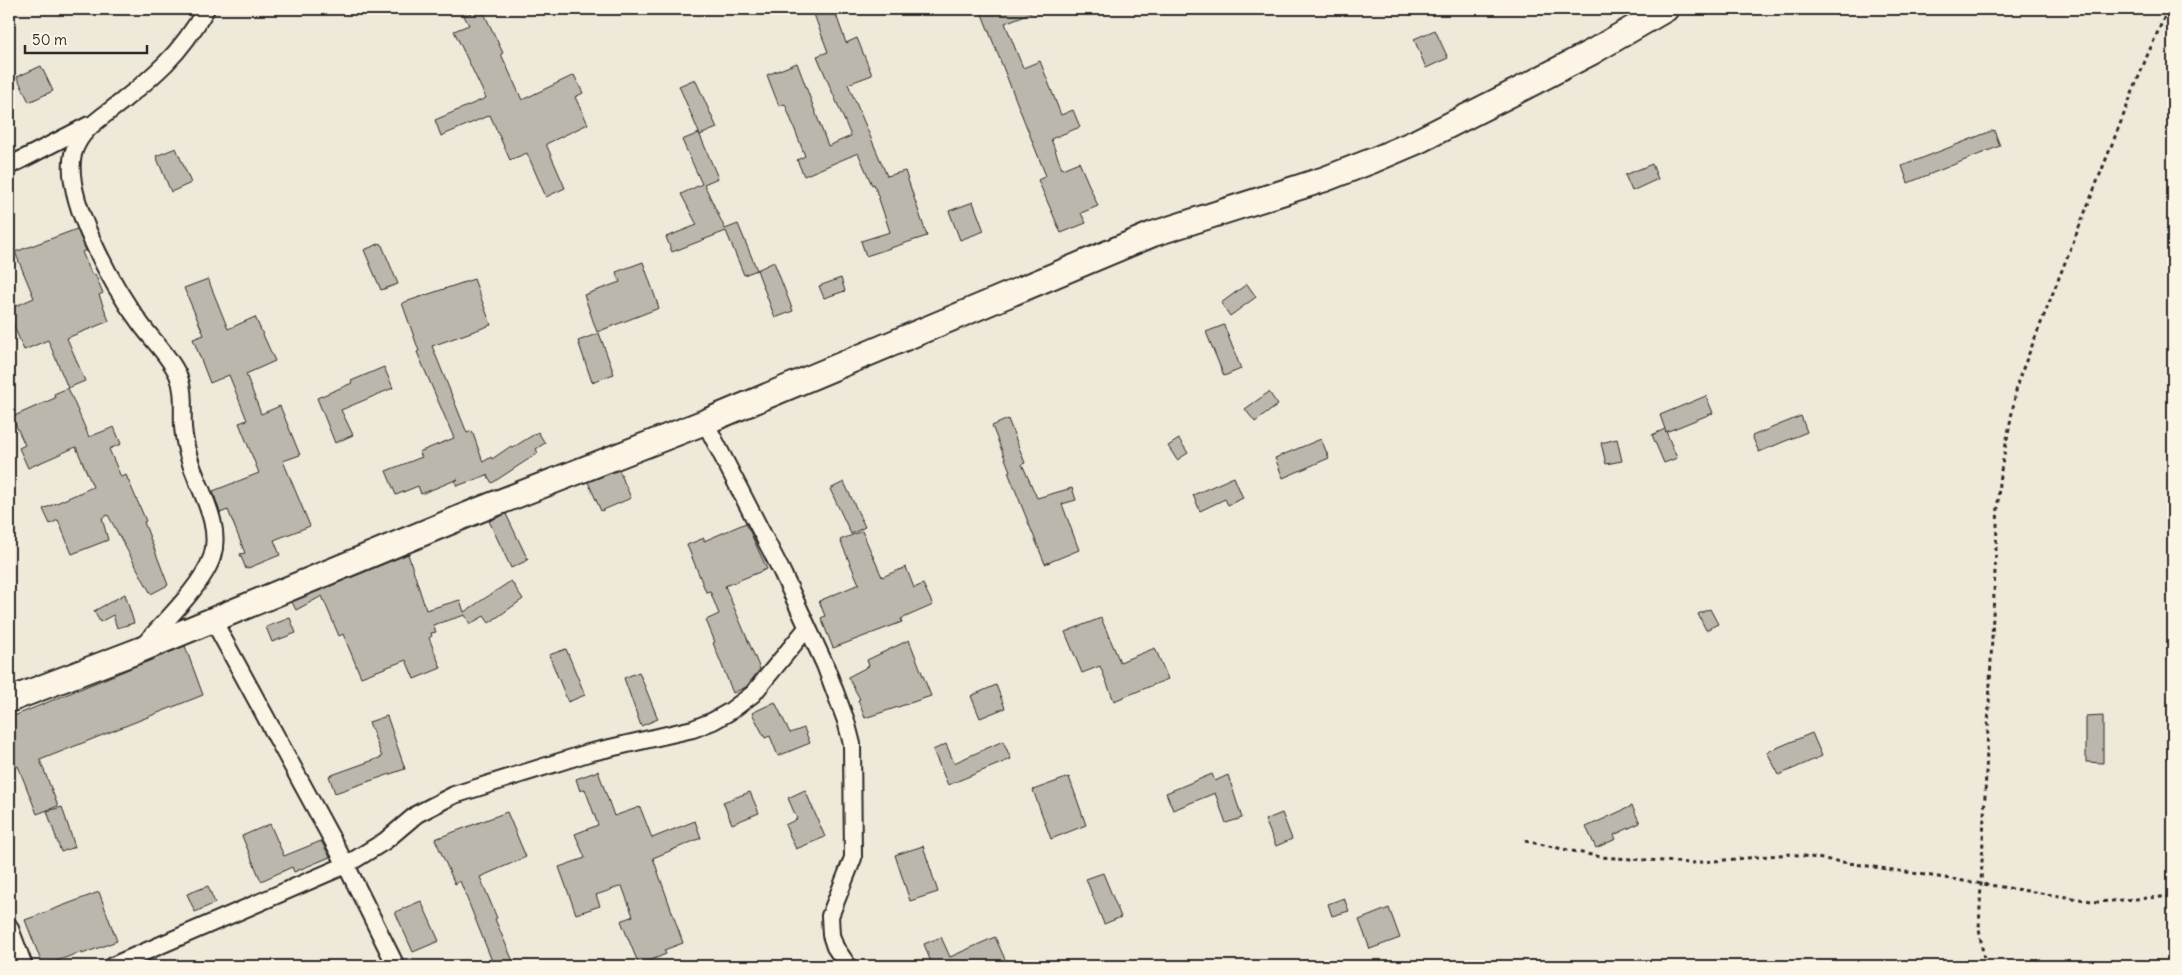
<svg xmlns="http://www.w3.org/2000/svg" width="2182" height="975" viewBox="0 0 2182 975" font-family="Delius,sans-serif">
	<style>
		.building { fill: #bcb7ac; stroke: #2b2b2b }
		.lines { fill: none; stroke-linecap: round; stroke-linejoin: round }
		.street-casing { stroke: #2b2b2b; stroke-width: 20 }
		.secondary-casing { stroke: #2b2b2b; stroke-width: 28 }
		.path { stroke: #2b2b2b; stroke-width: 3; stroke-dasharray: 4 4; stroke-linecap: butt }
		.street { stroke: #fcf5e5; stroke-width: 16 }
		.secondary { stroke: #fcf5e5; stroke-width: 24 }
	</style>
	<rect width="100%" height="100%" fill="#efe9da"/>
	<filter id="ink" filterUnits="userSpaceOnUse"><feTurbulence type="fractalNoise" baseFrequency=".02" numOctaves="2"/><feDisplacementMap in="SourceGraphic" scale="10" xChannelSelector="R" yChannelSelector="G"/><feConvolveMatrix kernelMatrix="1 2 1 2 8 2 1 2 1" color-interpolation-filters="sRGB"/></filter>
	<g filter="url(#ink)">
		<path class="building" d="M480 9H482L503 53 501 54 522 100 574 75 583 93 575 97 588 124 546 144 565 188 546 197 527 153 510 160 490 115 441 136 435 120 486 98 454 31 469 25 464 16Z
			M812 9H834L846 43 857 38 872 75 848 84 887 176 905 171 927 236 866 256 861 241 890 232 874 184 872 185 858 153 804 176 797 160 805 156 785 104 779 106 767 75 797 63 828 146 851 136 817 56 828 52Z
			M980 9H1040L1005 23 1023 68 1040 61 1061 115 1073 110 1080 127 1051 139 1062 169 1079 162 1098 206 1081 213 1086 223 1061 233 1038 180 1046 176Z
			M1435 30 1448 58 1426 68 1414 39Z
			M41 66 53 91 29 102 17 77Z
			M695 79 717 128 700 135 679 86Z
			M1994 130 2000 146 1908 183 1902 166Z
			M699 133 718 178 704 184 725 229 738 224 757 270 744 275 726 231 672 252 666 237 697 225 681 194 702 184 682 140Z
			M176 148 191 183 171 192 156 156Z
			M1652 164 1658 179 1632 191 1625 175Z
			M973 202 984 231 960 240 949 211Z
			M77 229 86 250 82 252 92 275 95 274 103 293 99 295 109 321 67 338 85 381 68 388 48 340 24 350 9 314V309L34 298 15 252Z
			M381 243 398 284 381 290 364 250Z
			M643 262 659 308 597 332 584 295 620 282 616 272Z
			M774 262 793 311 775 318 757 270Z
			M841 278 845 291 824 298 819 286Z
			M208 279 228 329 255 317 275 361 246 374 261 414 280 406 300 455 283 461 310 526 274 540 280 555 246 569 240 554 245 553 228 510 220 513 213 491 259 473 239 423 247 420 229 375 210 383 193 339 204 335 184 288Z
			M474 279 491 325 432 346 467 433 472 431 483 462 491 457 492 459 511 446 512 448 538 432 545 443 536 449 538 453 492 483 487 475 457 486 455 482 458 479 421 494 418 486 396 495 386 471 422 457 419 452 454 438 417 352 419 351 402 303Z
			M1247 284 1256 297 1230 316 1221 303Z
			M1224 325 1241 369 1224 376 1206 332Z
			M599 333 614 374 592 382 578 341Z
			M384 367 393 388 341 410 353 435 335 443 317 398 352 383 351 381Z
			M68 388 89 437 114 427 121 444 109 449 121 477 126 475 146 521 144 522 168 585 151 594 108 515 102 518 108 540 72 554 58 520 50 524 43 509 93 487 76 447 28 468 19 448 25 445 12 417 55 398 54 394Z
			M1269 392 1278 405 1255 422 1245 409Z
			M1706 396 1713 413 1666 432 1660 415Z
			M1801 416 1807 432 1759 452 1752 436Z
			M1008 419 1025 463 1022 464 1037 498 1072 488 1076 500 1062 504 1079 550 1045 564 1008 472 1010 471 992 426Z
			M1665 429 1677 458 1664 463 1652 435Z
			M1179 439 1188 453 1177 460 1168 446Z
			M1321 439 1329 458 1283 478 1275 458Z
			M1617 439 1622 461 1606 464 1601 443Z
			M619 470 631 498 601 511 588 482Z
			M1234 477 1243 498 1228 505 1225 499 1200 511 1193 495Z
			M844 482 865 527 851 534 830 489Z
			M506 514 528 560 511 568 489 521Z
			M746 523 767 569 725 586 760 669 746 687 733 693 713 643 715 642 706 620 719 614 710 591 706 592 687 545 704 538V541Z
			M862 531 882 577 906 567 914 588 923 584 933 605 901 619 902 622 833 648 821 618 825 616 819 601 859 584 840 540Z
			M408 554 426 610 460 600 464 612 511 581 523 599 489 623 484 616 470 624 465 615 433 625 436 632 431 633 432 636 429 638 441 668 414 679 406 660 361 677 343 634 339 636 322 596 296 610 292 602Z
			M125 594 134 623 117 628 113 615 100 622 94 611Z
			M1710 609 1718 624 1706 630 1698 614Z
			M290 618 296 633 272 642 266 627Z
			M1101 618 1120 662 1155 648 1168 679 1114 701 1100 666 1082 673 1065 632Z
			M909 640 931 696 865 718 858 700 860 699 848 677 869 666 867 660Z
			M185 646 203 695 40 760 58 806 37 814 18 766 9 770V718Z
			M566 649 585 695 568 702 549 655Z
			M639 672 658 719 641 726 624 678Z
			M996 685 1005 708 980 718 971 696Z
			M775 702 790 733 804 728 810 743 778 756 770 736 765 738 752 713Z
			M387 716 405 769 335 793 329 776 382 757 369 722Z
			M2103 716V763L2086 762V717Z
			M1812 733 1822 756 1779 775 1767 752Z
			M1003 741 1011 759 948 785 933 750 946 744 954 763Z
			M598 771 614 816 640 807 652 838 695 821 701 838 653 858 683 943 664 950 666 954 639 965 621 921 633 916 622 886 596 895 600 906 576 914 559 867 585 858 575 834 598 825 585 789 580 791 576 779Z
			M1212 774 1215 781 1228 775 1242 818 1226 823 1215 793 1173 810 1166 793Z
			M1069 777 1086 825 1051 839 1033 790Z
			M805 790 825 837 796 849 785 825 797 819 788 798Z
			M750 792 759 813 732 824 723 802Z
			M1632 806 1640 823 1614 835 1616 839 1596 848 1586 827Z
			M62 807 75 847 61 852 47 811Z
			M507 812 526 857 480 877 497 918 495 919 515 966H494L460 881 455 884 435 839Z
			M1282 813 1292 839 1276 846 1265 820Z
			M270 824 284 856 321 841 330 857 294 872 292 867 261 881 242 836Z
			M923 846 938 892 910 901 895 855Z
			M1103 873 1121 917 1104 924 1086 879Z
			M208 886 215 903 195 912 187 894Z
			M99 892 117 941 82 954 81 952 43 966 25 920Z
			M1344 898 1349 911 1332 916 1328 904Z
			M421 901 439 941 413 952 395 912Z
			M1389 908 1400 938 1370 949 1359 920Z
			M941 937 950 957 995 937 1008 966H929L932 965 924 944Z"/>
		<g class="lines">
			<defs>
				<path id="street" d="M9 166 89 125
					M705 422 782 572 825 665 846 721 852 744 853 858 830 916 831 935 835 947 848 966
					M213 620 346 865 396 966
					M143 646C163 623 203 585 212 557 222 526 201 493 191 464 187 452 184 440 183 427 182 410 185 391 178 375 169 355 152 340 140 323 114 288 63 199 73 154 80 127 107 115 126 98 140 87 154 75 166 63 182 47 195 28 206 9
					M9 926 24 966
					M112 966 346 865 385 841 417 814 454 795 588 753 693 729 713 721 729 712 753 694 807 628"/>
				<path id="secondary" d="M9 700 140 650 479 510 705 422 1153 234 1325 179 1374 160 1416 142 1515 92 1592 52 1666 9"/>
			</defs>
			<use href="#street" class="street-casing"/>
			<use href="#secondary" class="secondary-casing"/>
			<path class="path" d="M1525 841 1601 857 1692 863 1791 854 2098 902 2173 896
				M1985 966 1979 929 1999 481 2018 381 2147 56 2168 9"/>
			<use href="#street" class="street"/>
			<use href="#secondary" class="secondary"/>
		</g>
	</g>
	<rect width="2182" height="975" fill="none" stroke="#fcf5e5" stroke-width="30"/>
	<rect x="15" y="15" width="2152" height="945" fill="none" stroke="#2b2b2b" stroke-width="2" filter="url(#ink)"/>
	<path d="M25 45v8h122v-8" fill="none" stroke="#2b2b2b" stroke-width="2.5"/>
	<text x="32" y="45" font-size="15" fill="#2b2b2b" stroke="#fcf5e5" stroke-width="4" paint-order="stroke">50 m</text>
</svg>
